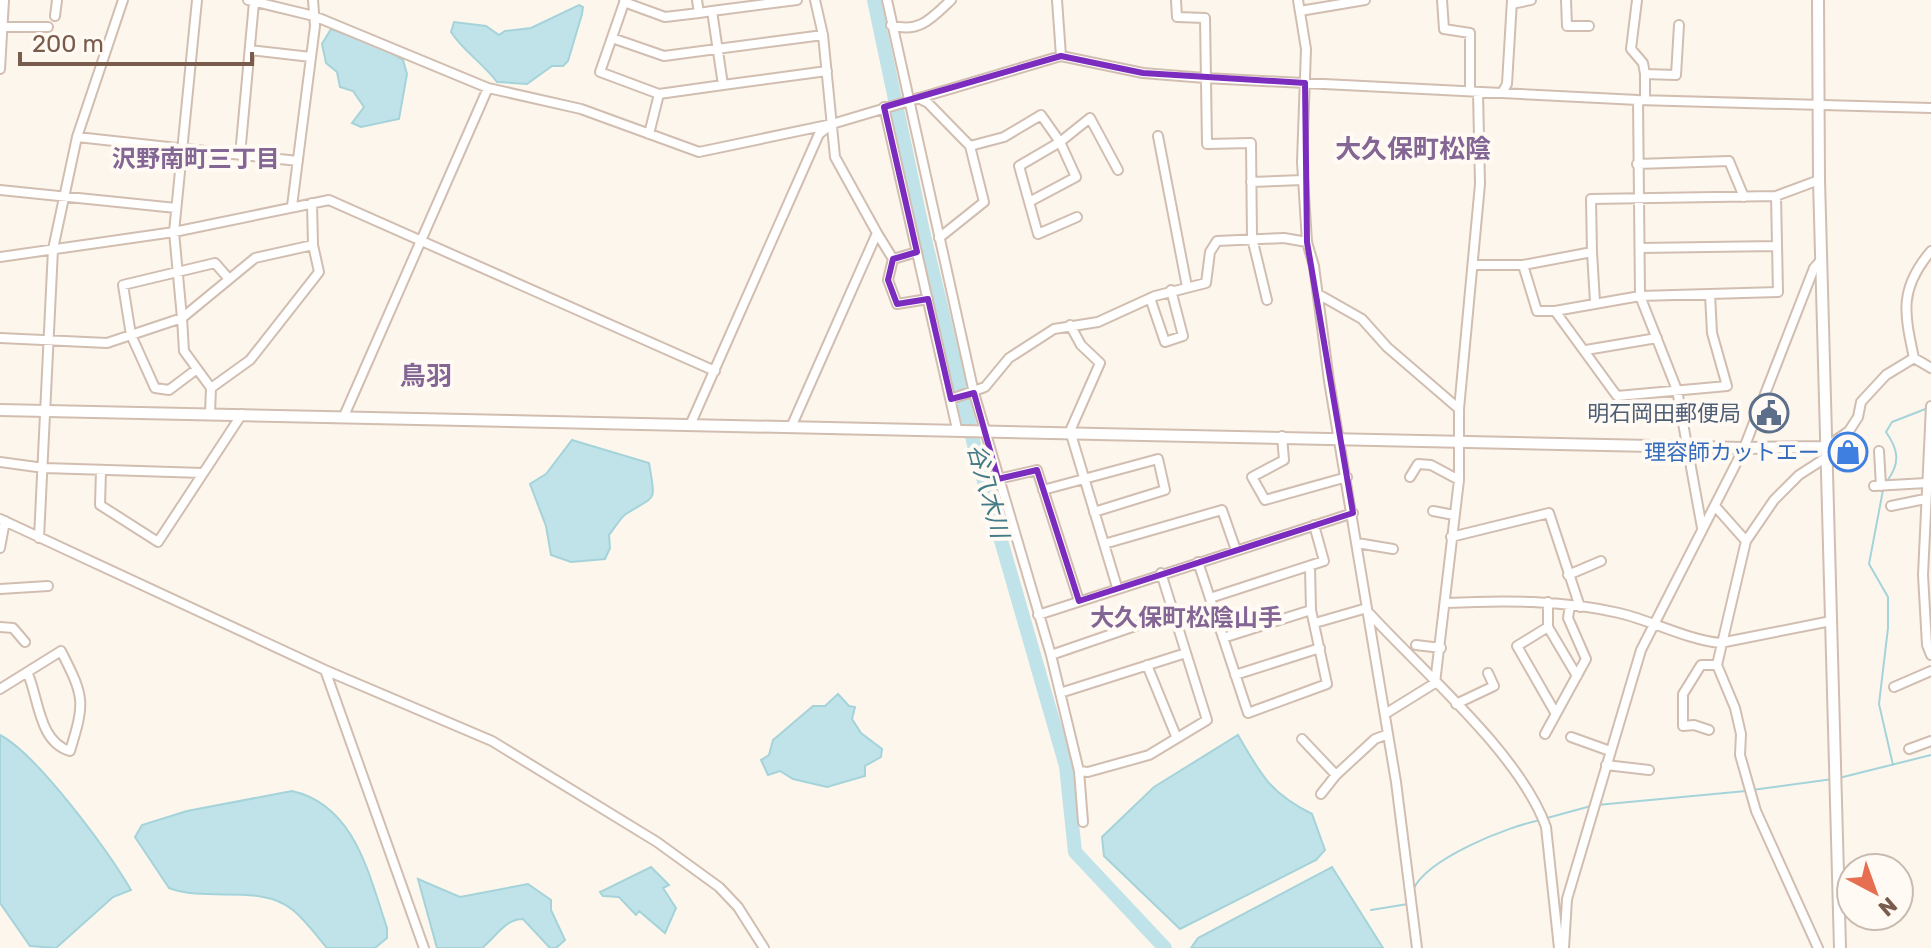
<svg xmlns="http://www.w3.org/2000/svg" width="1931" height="948" viewBox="0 0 1931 948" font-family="Rubik,'Noto Sans JP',sans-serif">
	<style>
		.water { fill: #bfe3e8; stroke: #a5d3da; stroke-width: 2 }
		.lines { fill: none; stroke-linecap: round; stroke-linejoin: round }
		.stream { stroke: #a5d3da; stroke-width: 2 }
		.river { stroke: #bfe3e8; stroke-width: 14 }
		.minor-casing { stroke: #d1beb0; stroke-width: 12 }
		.tertiary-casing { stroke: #d1beb0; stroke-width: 14 }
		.minor { stroke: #fff; stroke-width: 8 }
		.tertiary { stroke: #fff; stroke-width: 10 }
		.marked { fill: none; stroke: #7b2cbf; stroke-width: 6; stroke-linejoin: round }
		.labels { text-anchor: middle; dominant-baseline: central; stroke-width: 8; stroke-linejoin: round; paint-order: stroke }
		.service-label { font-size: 22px; fill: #4e5e75; stroke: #fffaf3; text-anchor: end }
		.shop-label { font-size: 22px; fill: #366cbe; stroke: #fffaf3; text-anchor: end }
		.neighbourhood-label { font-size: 24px; font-weight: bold; fill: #846695; stroke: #fffaf3 }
		.water-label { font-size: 24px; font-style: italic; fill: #437c86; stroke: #fffaf3 }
		.quarter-label { font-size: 26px; font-weight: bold; fill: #846695; stroke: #fffaf3 }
	</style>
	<rect width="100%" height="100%" fill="#fdf6ec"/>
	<path class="water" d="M579 5 583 7 582 14 568 61 563 66H552L527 84 497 82C483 63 463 51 451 32L454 22 486 26 499 35 505 31 531 28Z
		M331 29 379 46 403 60 407 74 399 119 361 127 352 123 364 107 353 91 340 87 337 72 326 63 322 44Z
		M572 440 649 463C656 504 657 494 626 514 620 518 614 529 609 535L610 548 605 559 571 562 551 555 546 526 530 484 546 474Z
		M838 694 849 706 855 707 852 719 861 733 882 749 881 757 865 766V776L827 787 793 779 780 771 768 775 761 760 769 755 773 740 813 706H825Z
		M0 735C38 755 108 851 131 890L113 897 56 948 30 946 0 903Z
		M1238 735C1261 775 1270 793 1312 814L1325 850 1316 860 1180 929 1104 856 1102 837 1154 787Z
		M292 791C355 805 369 875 387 928V938L375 948H327C316 935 306 921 293 910 260 883 208 903 169 888L135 837 142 825 187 811Z
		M651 867 669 885 663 888 676 908 665 933 639 911 636 915 619 897 603 896 600 892Z
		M1332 867 1383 948H1191L1198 938Z
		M418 879 460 897 528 884 551 900V910L565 940 556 948H550L523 919C505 919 497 936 482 948H437Z"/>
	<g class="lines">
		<path class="stream" d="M1887 481C1901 463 1898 449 1886 432L1892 422 1928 408
			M1883 490 1869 564 1888 597V628L1879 704 1893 765
			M1839 778 1931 755
			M1752 790 1833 779
			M1597 805 1746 791
			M1547 818 1591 806
			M1413 890C1426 859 1508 826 1541 820
			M1371 910 1408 904"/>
		<path class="river" d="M874 0 922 227 977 457 1066 766 1075 852 1165 948"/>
		<defs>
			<path id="minor" d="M248 0 314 16 488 88 581 109 699 152 832 124 1061 56 1143 73 1205 78 1638 100 1931 108
				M625 0 600 72 659 94 723 85 712 11 699 13 697 0
				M887 0 974 393 1051 655 1079 771 1083 822
				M1057 0 1061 56
				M1176 0 1177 17 1205 18 1207 144 1251 143 1252 238 1267 300
				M1298 0 1306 49 1302 162 1307 242 1314 266 1329 381 1396 782 1417 948
				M1442 0 1444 29 1470 33V91
				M1566 0 1567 26H1589
				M1637 0 1631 49 1643 63 1645 74
				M624 2 665 17 699 13
				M1512 4 1531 0
				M712 11 797 0
				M1300 11 1365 0
				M55 16 57 0
				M891 25C919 34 932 18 951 0
				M3 27H48
				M612 38 664 56 823 35
				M250 50 311 57
				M0 69 4 0
				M723 85 827 71
				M1503 91 1507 84 1512 0
				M918 98 928 103 970 146 984 202 939 238
				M1638 100 1640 296 1677 390 1702 528
				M1645 100V74L1676 75 1679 25
				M884 107 957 429
				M649 134 659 94
				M1158 136 1187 287
				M77 137 298 161
				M970 146 1004 137 1041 115 1060 142 1076 177 1029 202
				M240 155 254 2
				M1637 164 1729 161 1744 197
				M1251 182 1303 180
				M0 190 176 208
				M292 206 315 26 313 0
				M1077 217 1038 234 1019 166 1060 142 1090 118 1118 170
				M877 233 893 259 888 280 897 304 928 299
				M1641 248 1775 246
				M1592 252 1595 302
				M0 257 174 232 329 200 715 371
				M893 259 917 252
				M1473 265H1523
				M1318 294 1362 319 1387 347 1459 409
				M1710 294 1712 333 1727 386 1617 396 1555 311H1537L1523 265 1592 252 1591 199 1776 196 1819 180
				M1150 298 1165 342 1183 336 1171 290
				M1555 311 1640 296 1778 292 1776 196
				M1070 325 1081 345 1100 363 1070 431 1117 587
				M0 338 107 343 182 318 174 232 197 0
				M1586 350 1657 338
				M1914 358C1904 312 1899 289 1931 251
				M197 369 169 390 155 388 131 335 123 285 215 263 229 279
				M211 388 250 360 319 272 313 245 312 203
				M951 399 985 387 1009 358 1054 329 1098 322 1155 296 1206 283 1210 252 1217 241 1284 238 1307 242
				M1931 406 1923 575 1927 645 1931 655
				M210 413 211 388 184 351 182 318 255 258 313 245
				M344 416 488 88
				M691 423 819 134 828 127
				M792 425 877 233 835 157 823 35 815 0
				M1282 436 1284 460 1252 477 1265 500 1347 477
				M1826 447 1849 431 1858 417 1861 402 1886 375 1914 358 1931 368
				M1879 451 1881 486
				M0 462 44 468 203 473
				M101 470 100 505 158 542 242 414
				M1410 477 1418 464 1431 465 1459 480
				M998 479 1037 470 1079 601
				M1874 486 1926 483
				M1043 490 1158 459 1165 490 1094 512
				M1715 506 1746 541
				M1891 506 1925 499
				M1433 511 1454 515
				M0 519 325 670 492 741 657 842 719 887 738 907 764 948
				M1451 537 1549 513 1580 607
				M39 538 53 249 77 137 123 0
				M1357 543 1393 549
				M1104 544 1222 510 1236 550
				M0 548 5 521
				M1198 562 1248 713 1327 684 1311 610 1310 567
				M1568 575 1601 561
				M0 589 48 586
				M1210 598 1324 561 1314 525
				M1548 602V627
				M1446 603C1504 600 1562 600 1619 613 1653 621 1685 639 1720 643L1831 621
				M1370 614C1423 672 1520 754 1546 827L1559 948
				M1038 615 1353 513
				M1315 623 1367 608
				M0 627 13 628 25 642
				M1223 638 1311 610
				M1416 645 1441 648
				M1051 655 1173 613
				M1147 665 1176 736
				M325 670 424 948
				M1235 675 1320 648
				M1435 683 1459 480V409L1480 184 1478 92
				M1894 687 1931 671
				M0 689 61 651C85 698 85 702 70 751 39 742 39 700 28 674
				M1060 693 1186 653
				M1456 704 1494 686 1488 673
				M1385 714 1435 683
				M1556 714 1517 646 1548 627 1577 676
				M1709 730 1694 725 1683 726V694L1701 665H1717
				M1545 734 1586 659 1568 618 1570 605
				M1571 737 1610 751
				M1302 739 1336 775 1375 739 1388 734
				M1909 749 1931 741
				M1606 765 1649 770
				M1079 771 1088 772 1149 755 1207 720 1161 573
				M1321 794 1336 775
				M1564 948 1567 899 1641 650 1744 448 1814 268 1822 259
				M1818 948 1756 811 1740 755 1741 734 1735 708 1717 665 1746 541 1774 500 1799 475 1827 457"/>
			<path id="tertiary" d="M1818 0 1819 180 1840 948
				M0 410 1744 448 1826 447"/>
		</defs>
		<use href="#minor" class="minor-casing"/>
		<use href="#tertiary" class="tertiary-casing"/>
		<use href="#minor" class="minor"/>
		<use href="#tertiary" class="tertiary"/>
	</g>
	<path class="marked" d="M1061 56 1143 73 1305 83 1307 242 1353 513 1079 601 1037 470 998 479 974 393 951 399 928 299 897 304 888 280 893 259 917 252 884 107Z"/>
	<defs>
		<symbol id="civic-ring" viewBox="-11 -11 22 22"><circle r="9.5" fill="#fffaf3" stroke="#5c6f8a" stroke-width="1.5"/><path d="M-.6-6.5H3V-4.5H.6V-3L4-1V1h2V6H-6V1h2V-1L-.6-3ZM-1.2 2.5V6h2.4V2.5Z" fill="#5c6f8a"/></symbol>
		<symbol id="shop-ring" viewBox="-11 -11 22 22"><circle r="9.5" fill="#fffaf3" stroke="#3f7fe0" stroke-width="1.5"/><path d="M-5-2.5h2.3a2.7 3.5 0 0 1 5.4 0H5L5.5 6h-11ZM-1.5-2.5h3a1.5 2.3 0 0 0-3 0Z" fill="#3f7fe0"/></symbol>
	</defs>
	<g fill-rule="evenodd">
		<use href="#civic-ring" x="1747" y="391" width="44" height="44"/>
		<use href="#shop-ring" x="1826" y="430" width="44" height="44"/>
	</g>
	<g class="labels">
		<g class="service-label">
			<text x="1741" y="413">明石岡田郵便局</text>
		</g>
		<g class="shop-label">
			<text x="1820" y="452">理容師カットエー</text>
		</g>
		<g class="neighbourhood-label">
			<text x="196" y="159">沢野南町三丁目</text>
			<text x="1186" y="618">大久保町松陰山手</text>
		</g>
		<g class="water-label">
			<text transform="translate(988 491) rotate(75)">谷八木川</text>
		</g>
		<g class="quarter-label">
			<text x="1413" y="149">大久保町松陰</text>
			<text x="426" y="376">鳥羽</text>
		</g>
	</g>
	<g transform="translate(1875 892) rotate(139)"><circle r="38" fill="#fffaf3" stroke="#cabbb1" stroke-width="2"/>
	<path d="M0-6L14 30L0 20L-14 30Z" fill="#e76f51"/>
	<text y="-12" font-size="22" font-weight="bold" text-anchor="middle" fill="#7a5c4d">N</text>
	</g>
	<path d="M20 52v12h232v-12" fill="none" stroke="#7a5c4d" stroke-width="4"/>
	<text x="32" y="52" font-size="24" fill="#7a5c4d" stroke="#fffaf3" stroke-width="6" paint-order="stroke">200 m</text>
</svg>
